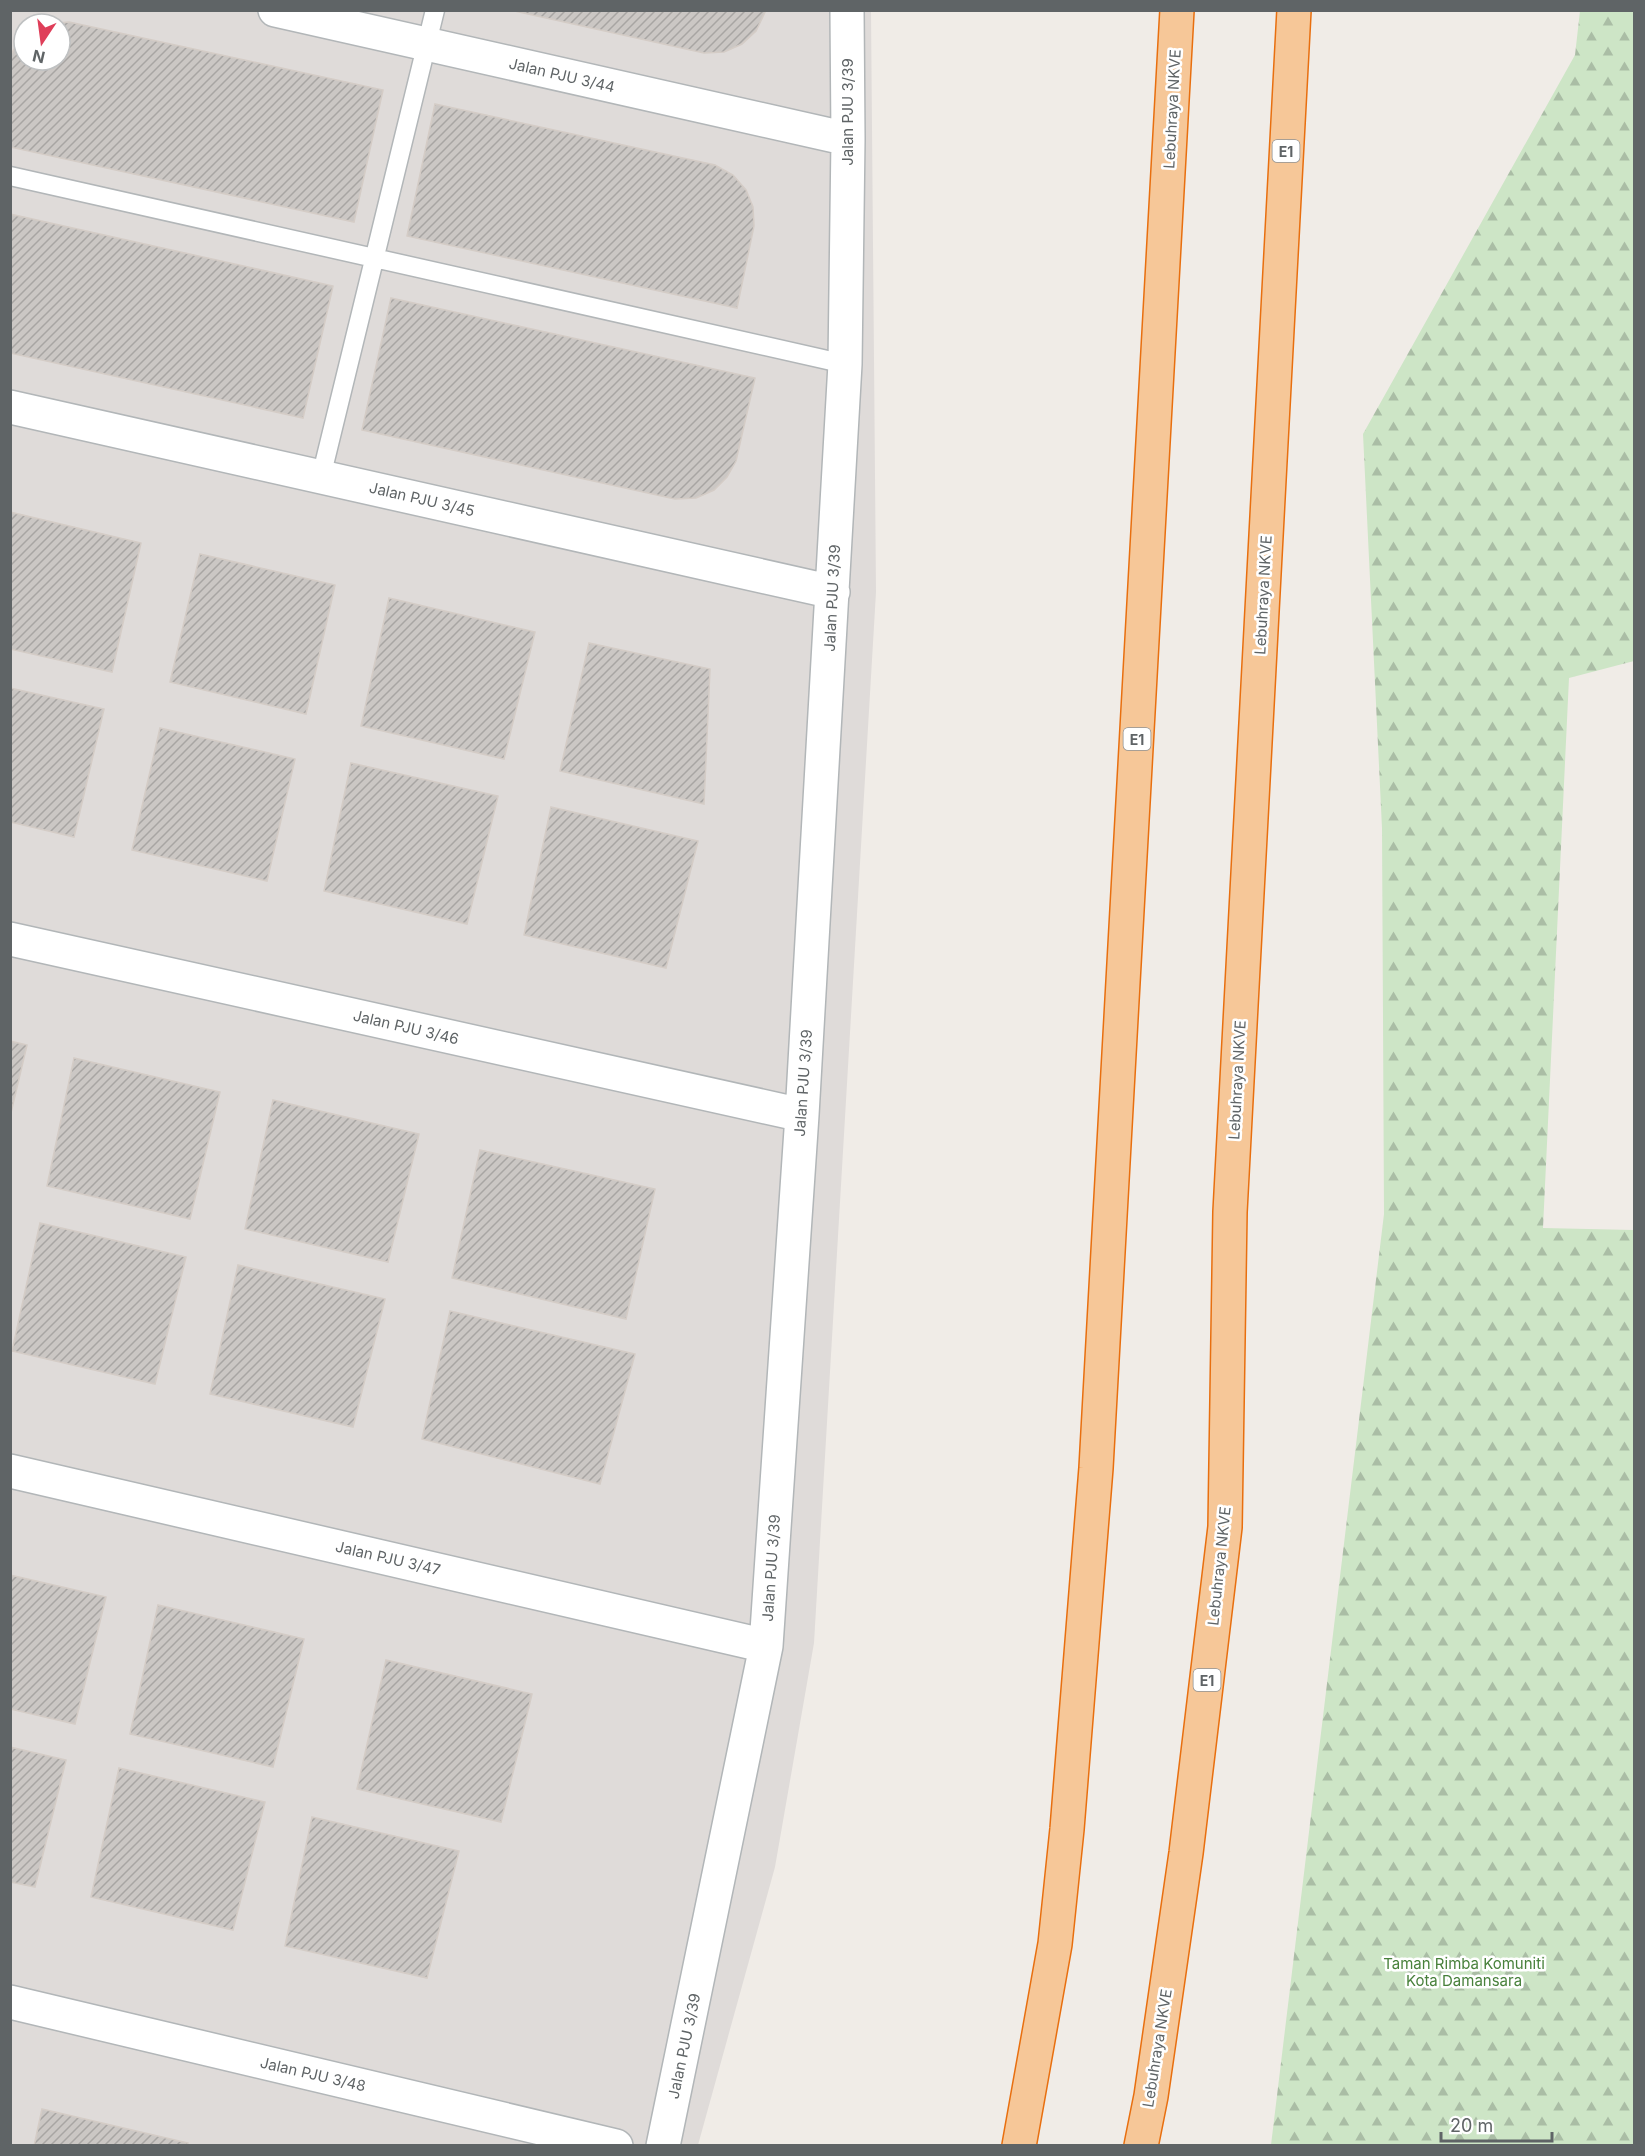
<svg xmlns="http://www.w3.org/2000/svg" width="1645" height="2156" viewBox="0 0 1645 2156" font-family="Inter,sans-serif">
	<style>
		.industrial { fill: #dfdbd9; fill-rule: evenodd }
		.forest { fill: url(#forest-firs) }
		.building { fill: url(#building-hatch); stroke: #d4ccc6; stroke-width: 1.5 }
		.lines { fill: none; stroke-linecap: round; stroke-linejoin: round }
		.service-casing { stroke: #b2b6b8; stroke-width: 21 }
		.minor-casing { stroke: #b2b6b8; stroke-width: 36 }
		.motorway-casing { stroke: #e86f0f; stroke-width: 36 }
		.service { stroke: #fff; stroke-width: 18 }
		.minor { stroke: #fff; stroke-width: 33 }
		.motorway { stroke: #f6c798; stroke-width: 33 }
		.labels { text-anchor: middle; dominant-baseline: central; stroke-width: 5; stroke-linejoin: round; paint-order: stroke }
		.shield { fill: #fff; stroke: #8f9294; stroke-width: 1.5 }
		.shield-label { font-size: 14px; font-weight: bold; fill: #5f6466 }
		.street-label { font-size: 15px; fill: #5f6466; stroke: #fff }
		.park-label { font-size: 15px; fill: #48813b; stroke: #fff }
	</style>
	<defs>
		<pattern id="forest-firs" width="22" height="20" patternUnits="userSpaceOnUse" patternTransform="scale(1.5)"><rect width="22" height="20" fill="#cde5c6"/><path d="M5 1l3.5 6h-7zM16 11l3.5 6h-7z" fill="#aabda5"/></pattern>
		<pattern id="building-hatch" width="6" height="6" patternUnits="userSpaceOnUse" patternTransform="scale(1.5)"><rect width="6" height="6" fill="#cbc7c4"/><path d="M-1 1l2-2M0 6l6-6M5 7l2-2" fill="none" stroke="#a8a5a3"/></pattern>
	</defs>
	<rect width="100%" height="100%" fill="#f0ece7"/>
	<path class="industrial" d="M11 11H871L876 592 814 1643 775 1867 698 2145 11 2146ZM24 24H60V60H24Z"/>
	<path class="forest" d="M1580 11H1634V661L1569 678 1543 1228 1634 1230V2145H1271L1384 1214 1382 828 1363 434 1575 55Z"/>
	<path class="building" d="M510 10H766L756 31 742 44 724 52 704 53Z
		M69 22 383 90 354 222 10 147V56L17 44 24 38V60H60V24H47Z
		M435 104 715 165 733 175 746 190 753 207 754 226 737 308 407 236Z
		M10 214 333 286 303 418 10 353Z
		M391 298 755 378 736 461 727 477 714 490 696 498 675 499 362 430Z
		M10 512 141 543 112 672 10 649Z
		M200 554 335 585 306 714 170 682Z
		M389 598 535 632 504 759 361 726Z
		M589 643 710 669 704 804 560 771Z
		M10 688 104 709 74 837 10 822Z
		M160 728 295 759 267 881 132 850Z
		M351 763 498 796 467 924 324 891Z
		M551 807 698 841 666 968 524 935Z
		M10 1041 27 1045 10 1117Z
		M74 1058 220 1092 190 1219 47 1186Z
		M273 1100 419 1134 388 1262 245 1229Z
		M480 1150 655 1189 626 1319 452 1278Z
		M40 1223 186 1257 155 1384 12 1351Z
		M238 1265 385 1299 353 1427 210 1394Z
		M450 1311 635 1354 600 1484 422 1439Z
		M10 1575 106 1597 75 1724 10 1709Z
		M158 1605 304 1639 273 1767 130 1734Z
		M386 1660 532 1694 501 1822 357 1789Z
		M10 1747 66 1760 35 1887 10 1882Z
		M119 1768 265 1802 233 1930 91 1897Z
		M312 1817 459 1851 427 1978 285 1946Z
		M42 2109 188 2143 187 2146H34Z"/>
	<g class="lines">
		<defs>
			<path id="service" d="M10 176 845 364
				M321 477 435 10"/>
			<path id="minor" d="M275 10 848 139
				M10 407 833 592
				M10 939 802 1115
				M10 1471 766 1646
				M10 2002 616 2146
				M663 2146 766 1646 802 1115 845 364 848 139 847 10"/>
			<path id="motorway" d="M1019 2146 1055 1944 1067 1829 1096 1468 1177 10
				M1141 2146 1151 2096 1186 1853 1225 1527 1230 1212 1294 10"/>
		</defs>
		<use href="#service" class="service-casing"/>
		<use href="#minor" class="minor-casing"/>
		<use href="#motorway" class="motorway-casing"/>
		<use href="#service" class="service"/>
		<use href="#minor" class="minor"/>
		<use href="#motorway" class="motorway"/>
	</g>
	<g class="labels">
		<g class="shield">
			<rect x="1272.5" y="140" width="27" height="22" rx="4.5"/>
			<rect x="1123.5" y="728" width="27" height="22" rx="4.5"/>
			<rect x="1193.5" y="1669" width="27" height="22" rx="4.5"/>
		</g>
		<g class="shield-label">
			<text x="1286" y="151">E1</text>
			<text x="1137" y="739">E1</text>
			<text x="1207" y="1680">E1</text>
		</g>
		<g class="street-label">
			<text transform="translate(562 75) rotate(13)">Jalan PJU 3/44</text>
			<text transform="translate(1172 109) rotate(-87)">Lebuhraya NKVE</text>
			<text transform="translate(847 112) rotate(-90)">Jalan PJU 3/39</text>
			<text transform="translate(422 499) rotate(13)">Jalan PJU 3/45</text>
			<text transform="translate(1263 595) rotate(-87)">Lebuhraya NKVE</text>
			<text transform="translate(832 598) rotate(-87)">Jalan PJU 3/39</text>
			<text transform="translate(406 1027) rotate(13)">Jalan PJU 3/46</text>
			<text transform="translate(1237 1080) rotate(-87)">Lebuhraya NKVE</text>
			<text transform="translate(803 1083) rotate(-86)">Jalan PJU 3/39</text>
			<text transform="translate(388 1558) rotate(13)">Jalan PJU 3/47</text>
			<text transform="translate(1219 1566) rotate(-84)">Lebuhraya NKVE</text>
			<text transform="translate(771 1568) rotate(-86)">Jalan PJU 3/39</text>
			<text transform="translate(684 2046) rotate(-78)">Jalan PJU 3/39</text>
			<text transform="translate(1157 2048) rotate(-81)">Lebuhraya NKVE</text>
			<text transform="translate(313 2074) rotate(13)">Jalan PJU 3/48</text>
		</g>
		<g class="park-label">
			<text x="1464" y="1963">Taman Rimba Komuniti<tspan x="1464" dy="17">Kota Damansara</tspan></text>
		</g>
	</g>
	<rect width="1645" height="2156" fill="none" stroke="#5f6466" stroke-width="24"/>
	<g transform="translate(42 42) rotate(193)"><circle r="28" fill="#ffffff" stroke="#bfc1c2" stroke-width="1.5"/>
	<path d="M0-4.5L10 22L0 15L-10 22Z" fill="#df3e59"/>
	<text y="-9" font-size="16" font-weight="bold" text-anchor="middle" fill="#5f6466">N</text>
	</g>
	<path d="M1441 2132v9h111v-9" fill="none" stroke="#5f6466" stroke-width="3"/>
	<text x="1450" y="2132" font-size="18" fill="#5f6466" stroke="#ffffff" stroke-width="4.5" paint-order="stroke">20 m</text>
</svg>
